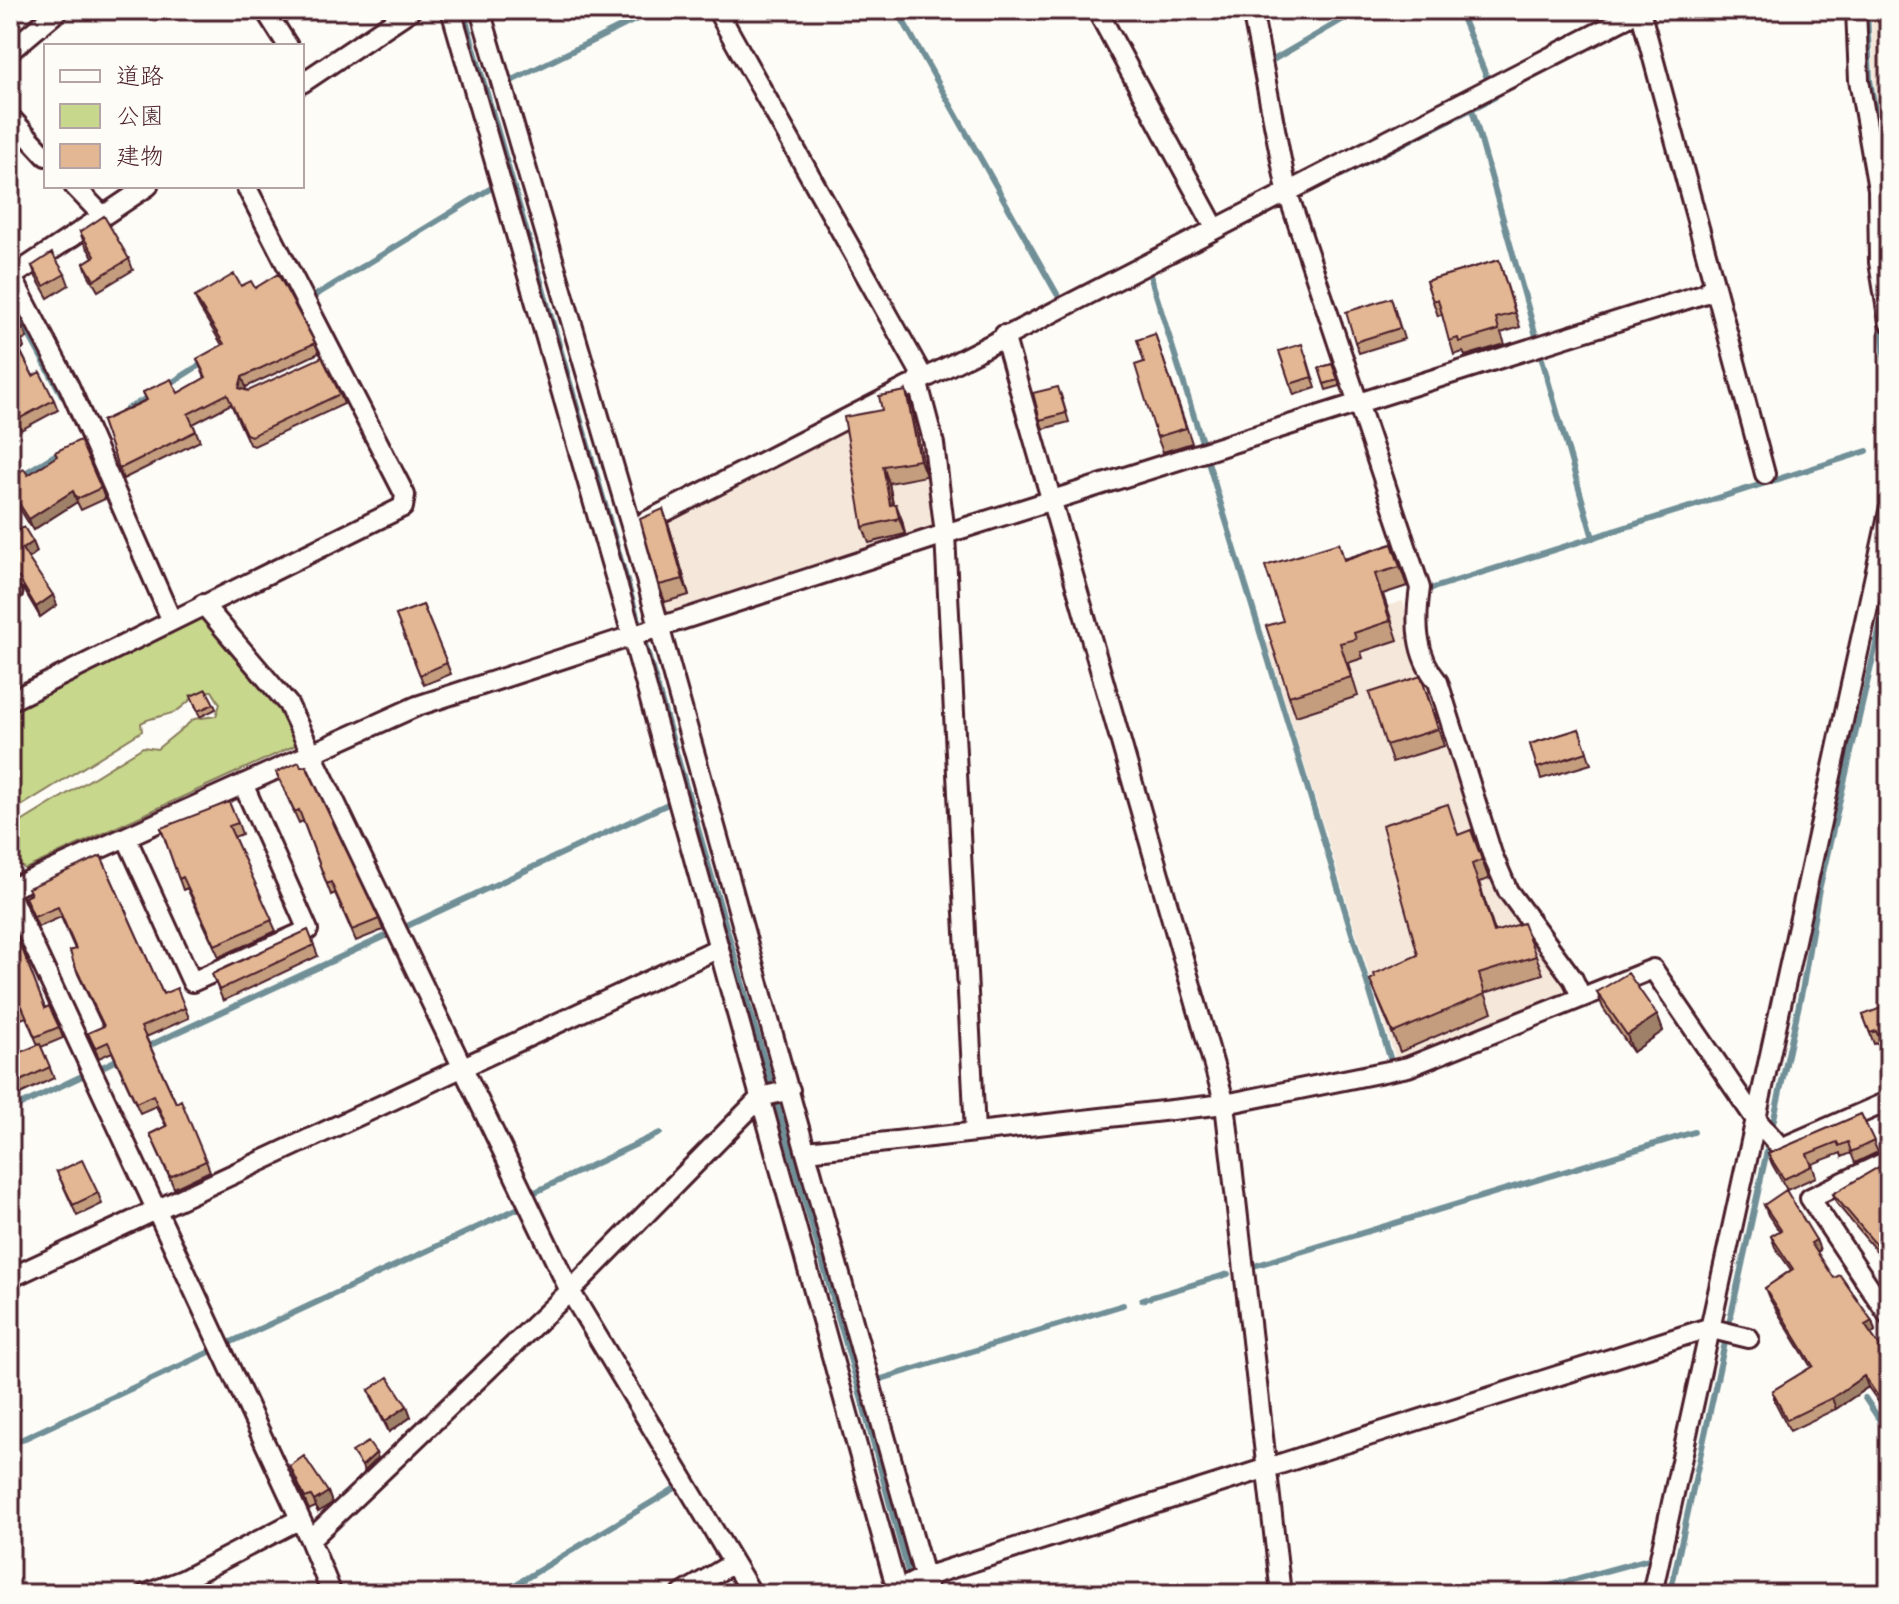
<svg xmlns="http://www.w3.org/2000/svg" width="1899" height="1604" viewBox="0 0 1899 1604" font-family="'Gochi Hand','Klee One',sans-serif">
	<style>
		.built { fill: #f5e7d9 }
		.green { fill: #c7d78c; stroke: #887b5c; stroke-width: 2 }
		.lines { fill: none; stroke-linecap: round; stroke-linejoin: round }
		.stream { stroke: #6f8f97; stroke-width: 6 }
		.lane-casing { stroke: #4a1f2b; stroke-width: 15 }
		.street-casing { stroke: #4a1f2b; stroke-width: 24 }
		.lane { stroke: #fdfcf7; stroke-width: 9 }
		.street { stroke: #fdfcf7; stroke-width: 18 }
		.wall { fill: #c39d7e; stroke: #4a1f2b; stroke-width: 2 }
		.shaded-wall { fill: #9f8067; stroke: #4a1f2b; stroke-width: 2 }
		.building { fill: #e3b793; stroke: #4a1f2b; stroke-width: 2 }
	</style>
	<rect width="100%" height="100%" fill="#fdfcf7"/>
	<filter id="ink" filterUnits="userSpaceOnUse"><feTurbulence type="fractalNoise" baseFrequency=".0125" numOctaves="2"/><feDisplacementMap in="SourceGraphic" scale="16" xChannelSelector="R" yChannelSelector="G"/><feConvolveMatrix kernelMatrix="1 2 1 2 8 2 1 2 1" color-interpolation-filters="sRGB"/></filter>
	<g filter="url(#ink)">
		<path class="built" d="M1871 10H1889V169L1874 80Z
			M915 394 938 516 933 528 663 614 640 537Z
			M1403 601 1423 674 1433 688 1487 855 1568 981 1567 992 1396 1061 1267 643Z"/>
		<path class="green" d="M202 618 279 709 296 745 25 869 10 856V829L143 747 157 749 194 719 216 716 220 704 212 691C196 690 190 702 178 710 167 717 152 716 141 723L142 731 10 813V713Z"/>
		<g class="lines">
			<path class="stream" d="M463 10 858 1386 914 1594
				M897 10 1057 294
				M1459 10 1487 78
				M1867 10 1870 80 1889 188
				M1273 60 1359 10
				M507 83 655 10
				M1472 109 1536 336
				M1341 175 1495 97
				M1149 272 1202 442
				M311 298 493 187
				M10 300 63 397
				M1882 323 1889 409
				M1542 359 1593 538
				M168 385 206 361
				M127 409 152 395
				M1208 462 1391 1061
				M10 482 60 452
				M1430 589 1867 451
				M405 927 670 803 669 799
				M144 1048 388 935
				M100 1068 123 1057
				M10 1110 82 1076
				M534 1200 531 1194 660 1133
				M1254 1266 1694 1132
				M1142 1300 1228 1274
				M227 1344 521 1207
				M879 1384 878 1380 1123 1305
				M1865 1398 1889 1434
				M10 1445 214 1350
				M500 1594 677 1487
				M1521 1594 1649 1559
				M1670 1594 1803 986 1818 894 1889 589"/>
			<defs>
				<path id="lane" d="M10 598 17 593"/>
				<path id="street" d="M265 10 288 46
					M451 10 632 635 898 1594
					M480 10 632 529 929 1594
					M717 10 923 377
					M1097 10 1215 228
					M1252 10 1287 191 1420 588C1415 622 1415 655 1438 682L1492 854 1508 891 1573 979 1581 996
					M1856 10 1859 80 1878 189 1879 262 1889 322
					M10 51 59 10
					M302 83 411 10
					M10 117 46 156
					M74 186 103 216
					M12 277 69 386 171 619
					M10 278 148 186
					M1714 283 1765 474
					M1004 335 1225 1104 1281 1594
					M917 380 934 444 945 534 975 1132
					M645 522 1642 10
					M203 604 288 704 570 1291 752 1594
					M10 701 403 507 405 495 246 186
					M126 837 192 982 308 930 243 784
					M10 889 417 706 945 534 1706 293 1714 283 1640 10
					M10 895 310 1540 332 1594
					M807 1151 1225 1104 1408 1067 1653 969 1754 1117 1781 1148 1889 1101
					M1889 1160 1810 1198 1889 1316
					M10 1278 719 948
					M310 1540 570 1291 761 1097 790 1090
					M146 1594 183 1580 300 1519
					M682 1594 733 1563
					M891 1594 924 1577 1708 1328 1749 1338
					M1652 1594 1889 511"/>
			</defs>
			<use href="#lane" class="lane-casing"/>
			<use href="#street" class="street-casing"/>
			<use href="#lane" class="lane"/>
			<use href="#street" class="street"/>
		</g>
		<path class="wall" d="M80 232 129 259 133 270 98 291 88 274 84 263 93 257 84 243Z
			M1499 260 1520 327 1501 333 1505 344 1465 356 1463 352 1454 355 1442 314 1438 316 1426 281Z
			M32 266 65 274 69 285 48 298 36 277Z
			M241 286 255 288 315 343 319 353 246 387 245 390 340 394 344 404 254 446 249 444 231 404 193 424 200 441 123 479 102 421 146 400 143 392 178 393 205 378 197 359 222 345 199 307 195 297Z
			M1391 298 1404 339 1359 353 1355 342Z
			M10 319 24 329 27 338 22 341 24 348 20 350 33 376 54 400 58 410 21 430 10 409Z
			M1155 334 1192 443 1163 452 1157 437 1144 362Z
			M1279 351 1306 355 1316 388 1294 395Z
			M1332 364 1340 386 1326 390 1319 368Z
			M906 391 912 408 926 476 889 483 893 504 902 520 905 534 869 543 863 527Z
			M1061 395 1069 422 1043 429 1040 420Z
			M10 419 17 436 10 440Z
			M28 475 101 488 105 499 81 510 77 502 33 530 10 493V478Z
			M669 526 689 595 665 602 659 585Z
			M10 536 33 542 37 552 28 558 57 605 40 617 23 588 16 586 10 589Z
			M1339 543 1344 559 1392 544 1407 586 1383 594 1398 640 1361 652 1363 658 1348 663 1358 696 1296 716 1289 696 1283 621Z
			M423 605 451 674 424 685 396 615Z
			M1427 693 1444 746 1392 762 1386 745Z
			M191 696 214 704 216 709 200 717Z
			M1579 729 1591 764 1541 779 1530 744Z
			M276 772 379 919 383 930 356 941 335 893 331 895 303 821 299 823Z
			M238 823 242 834 234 837 276 931 219 957 187 888 183 890 161 828Z
			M1471 830 1489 879 1479 882 1495 932 1536 956 1543 974 1485 993 1492 1012 1400 1052 1370 980 1418 955 1459 835Z
			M101 856 163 994 185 1008 189 1018 146 1037 176 1103 206 1161 210 1171 174 1188 150 1134 166 1126 156 1106 140 1113 112 1052 99 1058 92 1043 88 1033 103 1027 78 974 70 951 75 949 61 917 38 927 25 897Z
			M10 921 45 1008 59 1027 63 1038 41 1047 54 1078 10 1099V1057L38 1045 26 1017 21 1019 10 993Z
			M308 930 318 956 223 1001 212 974Z
			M1597 992 1657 1015 1663 1031 1633 1052 1603 1008Z
			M1889 1013V1060L1880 1042 1874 1044 1863 1015Z
			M1861 1114 1878 1152 1855 1163 1851 1153 1842 1157 1841 1153 1812 1164 1816 1177 1787 1190 1772 1164 1768 1154Z
			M1889 1161V1269L1878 1253 1837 1204 1833 1194Z
			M57 1172 98 1193 102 1204 77 1216Z
			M1764 1205 1816 1240 1820 1250 1817 1252 1834 1278 1872 1321 1875 1331 1871 1334 1889 1360V1417L1868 1387 1836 1409 1790 1431 1775 1402 1772 1391 1811 1367 1769 1298 1765 1288 1791 1270 1775 1247 1771 1236 1779 1231 1768 1215Z
			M369 1390 407 1406 411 1417 389 1432 373 1401Z
			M290 1466 328 1492 332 1503 318 1512 315 1507 309 1510Z"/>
		<path class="shaded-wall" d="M242 377 246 387 243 398 239 388Z
			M906 391 912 408 926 476 920 460Z
			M883 466 889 483 896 521 890 505Z
			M73 491 77 502 33 530 29 519Z
			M896 504 902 520 905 534 899 518Z
			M663 509 669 526 689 595 683 579Z
			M33 542 37 552 26 560 22 549Z
			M12 576 16 586 10 589V577Z
			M53 595 57 605 40 617 36 607Z
			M1657 1015 1663 1031 1633 1052 1627 1035Z
			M1816 1240 1820 1250 1815 1254 1811 1243Z
			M1872 1321 1875 1331 1869 1336 1865 1325Z
			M1864 1376 1868 1387 1836 1409 1832 1398Z
			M407 1406 411 1417 389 1432 385 1421Z
			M376 1453 378 1458 364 1472 362 1466Z
			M328 1492 332 1503 318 1512 314 1501Z"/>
		<path class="building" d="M104 216 129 259 94 280 84 263 95 256 80 232Z
			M52 253 65 274 44 286 32 266Z
			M1499 260 1515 313 1496 318 1499 330 1459 342 1458 338 1449 341 1438 299 1433 301 1426 281Z
			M234 274 241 286 251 281 255 288 278 274 315 343 242 377 239 388 248 391 322 357 340 394 251 436 246 434 227 394 188 414 196 431 119 469 102 421 147 400 143 392 171 379 178 393 206 377 197 359 224 344 195 297Z
			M1391 298 1400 328 1355 342 1346 312Z
			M16 315 24 329 17 332 21 338 15 341 33 376 40 372 54 400 17 420 10 406V319Z
			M1155 334 1186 428 1157 437 1135 365 1144 362 1137 340Z
			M1302 344 1312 377 1290 384 1279 351Z
			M1332 364 1338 380 1324 384 1319 368Z
			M1058 387 1066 413 1040 420 1033 393Z
			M906 391 920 460 883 466 890 505 896 504 899 518 863 527 844 417 882 410 879 396Z
			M80 440 101 488 77 499 73 491 29 519 10 489V478L24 469 28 475 57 456 55 452Z
			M663 509 683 579 659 585 640 519Z
			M24 527 33 542 22 549 53 595 36 607 19 578 12 576 10 577V536Z
			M1339 543 1344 560 1392 544 1400 567 1375 574 1390 621 1354 633 1356 639 1340 643 1351 677 1289 696 1266 626 1283 621 1265 566Z
			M423 605 447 663 420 675 396 615Z
			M1421 676 1438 729 1386 745 1369 693Z
			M206 689 214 704 198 711 191 696Z
			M1579 729 1587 752 1537 768 1530 744Z
			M299 762 301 767 306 766 379 919 352 930 331 882 327 884 299 810 295 812 276 772Z
			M229 802 238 823 229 826 272 920 215 945 183 877 179 879 161 828Z
			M1448 804 1458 835 1471 830 1482 860 1472 864 1494 932 1523 923 1536 956 1479 974 1485 994 1393 1033 1370 980 1375 977 1374 974 1418 955 1382 825Z
			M101 856 163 994 177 988 185 1008 141 1027 176 1103 181 1100 206 1161 170 1177 150 1134 167 1126 153 1095 136 1103 108 1042 95 1048 88 1033 104 1026 74 964 70 951 76 949 58 907 34 917 25 897 31 894 28 888Z
			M10 921 21 946 45 1008 49 1006 59 1027 35 1037 22 1006 17 1008 10 992Z
			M308 930 314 945 219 990 212 974Z
			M1628 973 1657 1015 1627 1035 1597 992Z
			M1886 1006 1889 1013V1057L1876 1031 1870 1033 1863 1015Z
			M40 1044 50 1067 10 1086V1057Z
			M1861 1114 1874 1141 1851 1152 1848 1142 1839 1146 1837 1142 1807 1154 1812 1166 1784 1179 1768 1154Z
			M82 1160 98 1193 73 1205 57 1172Z
			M1889 1161V1264L1874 1242 1833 1194Z
			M1786 1190 1816 1240 1811 1243 1834 1278 1840 1275 1872 1321 1865 1325 1889 1360V1412L1864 1376 1832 1398 1787 1420 1772 1391 1813 1366 1765 1288 1793 1269 1771 1236 1781 1230 1764 1205Z
			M388 1377 407 1406 385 1421 369 1390Z
			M368 1442 376 1453 362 1466 352 1452Z
			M304 1456 328 1492 314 1501 311 1496 305 1498 290 1466Z"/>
	</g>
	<rect width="1899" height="1604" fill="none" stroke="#fdfcf7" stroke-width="40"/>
	<rect x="20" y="20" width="1859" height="1564" fill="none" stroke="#4a1f2b" stroke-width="3" filter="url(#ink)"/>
	<rect x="44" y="44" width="260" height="144" fill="#fdfcf7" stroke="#b5a4a5" stroke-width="2"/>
	<rect x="60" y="70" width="40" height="12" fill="#fdfcf7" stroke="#b5a4a5" stroke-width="2"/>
	<text x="116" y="84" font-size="24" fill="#4a1f2b">道路</text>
	<rect x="60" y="104" width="40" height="24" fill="#c7d78c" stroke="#b5a4a5" stroke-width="2"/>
	<text x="116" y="124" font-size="24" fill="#4a1f2b">公園</text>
	<rect x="60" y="144" width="40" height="24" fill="#e3b793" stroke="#b5a4a5" stroke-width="2"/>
	<text x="116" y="164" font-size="24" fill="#4a1f2b">建物</text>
</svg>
